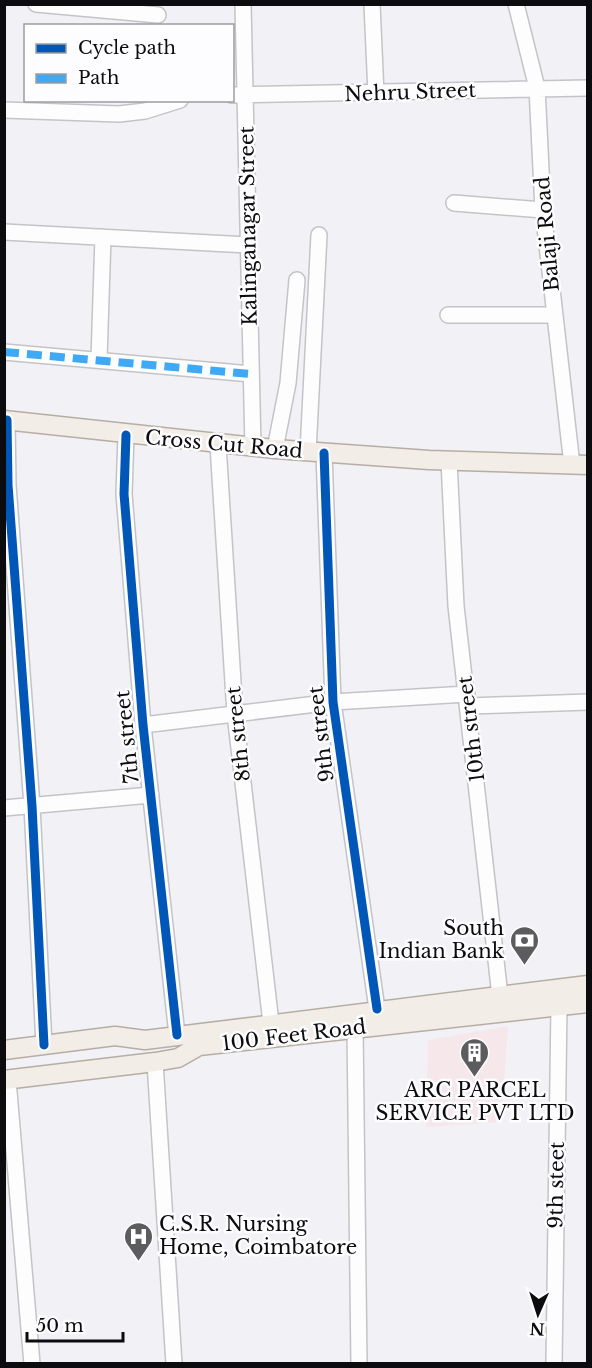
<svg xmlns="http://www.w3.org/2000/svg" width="592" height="1368" viewBox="0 0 592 1368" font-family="'Libre Baskerville',serif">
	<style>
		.commercial { fill: #f6e7ea }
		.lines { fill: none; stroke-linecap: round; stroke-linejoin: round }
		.minor-casing { stroke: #c4c4c8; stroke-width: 18 }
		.major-casing { stroke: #b7ada4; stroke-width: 21 }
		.minor { stroke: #fdfdfe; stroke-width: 15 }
		.major { stroke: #f2ede7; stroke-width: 18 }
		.quiet { stroke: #3fa9f5; stroke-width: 8; stroke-dasharray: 15 8; stroke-linecap: butt }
		.cycleway-casing { stroke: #fdfdff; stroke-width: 13 }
		.cycleway { stroke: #0057b8; stroke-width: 9 }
		.labels { text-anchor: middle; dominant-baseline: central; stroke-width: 5; stroke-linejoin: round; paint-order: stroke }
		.street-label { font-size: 20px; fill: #0c0c0e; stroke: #fdfdff }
		.poi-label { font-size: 20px; fill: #0c0c0e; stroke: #fdfdff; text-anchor: end }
	</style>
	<rect width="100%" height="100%" fill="#f1f1f6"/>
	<path class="commercial" d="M508 1026 501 1122 426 1127 428 1040Z"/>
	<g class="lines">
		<defs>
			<path id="minor" d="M36 4 158 15
				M243 4 253 448
				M372 4 376 94
				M516 4 537 88 543 210 572 465
				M232 95 588 88
				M4 110 119 114 145 111 180 100
				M454 203 543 210
				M4 232 248 245
				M448 315H555
				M4 352 251 374
				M99 359 103 237
				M7 420 8 485 32 806 44 1045
				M126 435 124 494 143 725 177 1035
				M218 445 235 714 271 1023
				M275 449 288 383 297 280
				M308 452 319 235
				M324 453 333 702 377 1009
				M449 461 456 606 500 996
				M469 706 588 702
				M143 725 333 702 467 694
				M4 808 151 795
				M355 1028 359 1364
				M155 1062 174 1364
				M8 1080 32 1364
				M554 1364 559 1006"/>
			<path id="major" d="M4 420 275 449 429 460 588 465
				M4 1050 115 1036 145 1040 588 985
				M4 1080 155 1062 178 1058 199 1046 588 1003"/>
		</defs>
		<use href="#minor" class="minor-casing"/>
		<use href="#major" class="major-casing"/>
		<use href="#minor" class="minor"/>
		<use href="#major" class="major"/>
		<path class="quiet" d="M4 352 251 374"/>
		<defs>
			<path id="cycleway" d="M7 420 8 485 32 806 44 1045
				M126 435 124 494 143 725 177 1035
				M324 453 333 702 377 1009"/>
		</defs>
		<use href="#cycleway" class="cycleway-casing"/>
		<use href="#cycleway" class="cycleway"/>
	</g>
	<defs>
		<symbol id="bank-pin" viewBox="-11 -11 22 30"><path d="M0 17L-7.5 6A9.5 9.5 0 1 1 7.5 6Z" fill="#5c5c5f" stroke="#fdfdff"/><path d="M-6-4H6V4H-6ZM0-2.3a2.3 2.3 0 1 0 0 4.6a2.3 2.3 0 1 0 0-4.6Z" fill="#fff"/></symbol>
		<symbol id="building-pin" viewBox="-11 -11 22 30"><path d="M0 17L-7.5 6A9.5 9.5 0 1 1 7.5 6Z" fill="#5c5c5f" stroke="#fdfdff"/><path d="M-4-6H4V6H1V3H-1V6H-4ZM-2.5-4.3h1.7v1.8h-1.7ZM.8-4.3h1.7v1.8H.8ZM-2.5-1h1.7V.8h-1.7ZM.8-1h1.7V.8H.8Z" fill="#fff"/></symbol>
		<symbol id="hospital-pin" viewBox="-11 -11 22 30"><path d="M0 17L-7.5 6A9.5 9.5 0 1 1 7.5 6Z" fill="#5c5c5f" stroke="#fdfdff"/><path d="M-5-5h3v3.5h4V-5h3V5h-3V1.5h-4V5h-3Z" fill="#fff"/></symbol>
	</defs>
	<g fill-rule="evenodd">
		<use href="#bank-pin" x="508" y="924" width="33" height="45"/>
		<use href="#building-pin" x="458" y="1036" width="33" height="45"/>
		<use href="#hospital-pin" x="122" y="1220" width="33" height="45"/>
	</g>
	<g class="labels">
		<g class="street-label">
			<text transform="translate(410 92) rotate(-2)">Nehru Street</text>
			<text transform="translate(248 226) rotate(-91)">Kalinganagar Street</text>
			<text transform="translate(547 234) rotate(-95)">Balaji Road</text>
			<text transform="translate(224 444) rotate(5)">Cross Cut Road</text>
			<text transform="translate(471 729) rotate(-97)">10th street</text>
			<text transform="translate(238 734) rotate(-96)">8th street</text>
			<text transform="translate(321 734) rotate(-97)">9th street</text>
			<text transform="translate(127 737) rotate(-96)">7th street</text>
			<text transform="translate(294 1035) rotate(-7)">100 Feet Road</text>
			<text transform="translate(556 1185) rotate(-89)">9th steet</text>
		</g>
		<g class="poi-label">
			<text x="504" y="928">South<tspan x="504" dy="23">Indian Bank</tspan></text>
			<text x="475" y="1090" text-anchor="middle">ARC PARCEL<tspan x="475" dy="23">SERVICE PVT LTD</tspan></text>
			<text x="159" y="1224" text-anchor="start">C.S.R. Nursing<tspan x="159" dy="23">Home, Coimbatore</tspan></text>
		</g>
	</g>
	<rect width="592" height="1368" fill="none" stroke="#0c0c0e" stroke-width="12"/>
	<rect x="24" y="24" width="210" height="78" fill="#fdfdff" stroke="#9d9d9f" stroke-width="1.5"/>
	<rect x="36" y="44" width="30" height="9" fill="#0057b8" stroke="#9d9d9f" stroke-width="1.5"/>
	<text x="78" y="54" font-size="18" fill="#0c0c0e">Cycle path</text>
	<rect x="36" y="74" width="30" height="9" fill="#3fa9f5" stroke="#9d9d9f" stroke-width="1.5"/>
	<text x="78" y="84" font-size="18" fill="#0c0c0e">Path</text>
	<g transform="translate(538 1314) rotate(183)" stroke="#fdfdff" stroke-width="4.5" paint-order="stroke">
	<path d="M0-4.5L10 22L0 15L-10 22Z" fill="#0c0c0e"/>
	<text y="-9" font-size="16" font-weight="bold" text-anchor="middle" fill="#0c0c0e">N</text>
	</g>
	<path d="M27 1332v9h96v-9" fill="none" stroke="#0c0c0e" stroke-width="3"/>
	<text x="36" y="1332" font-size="18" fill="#0c0c0e" stroke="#fdfdff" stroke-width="4.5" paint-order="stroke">50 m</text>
</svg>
